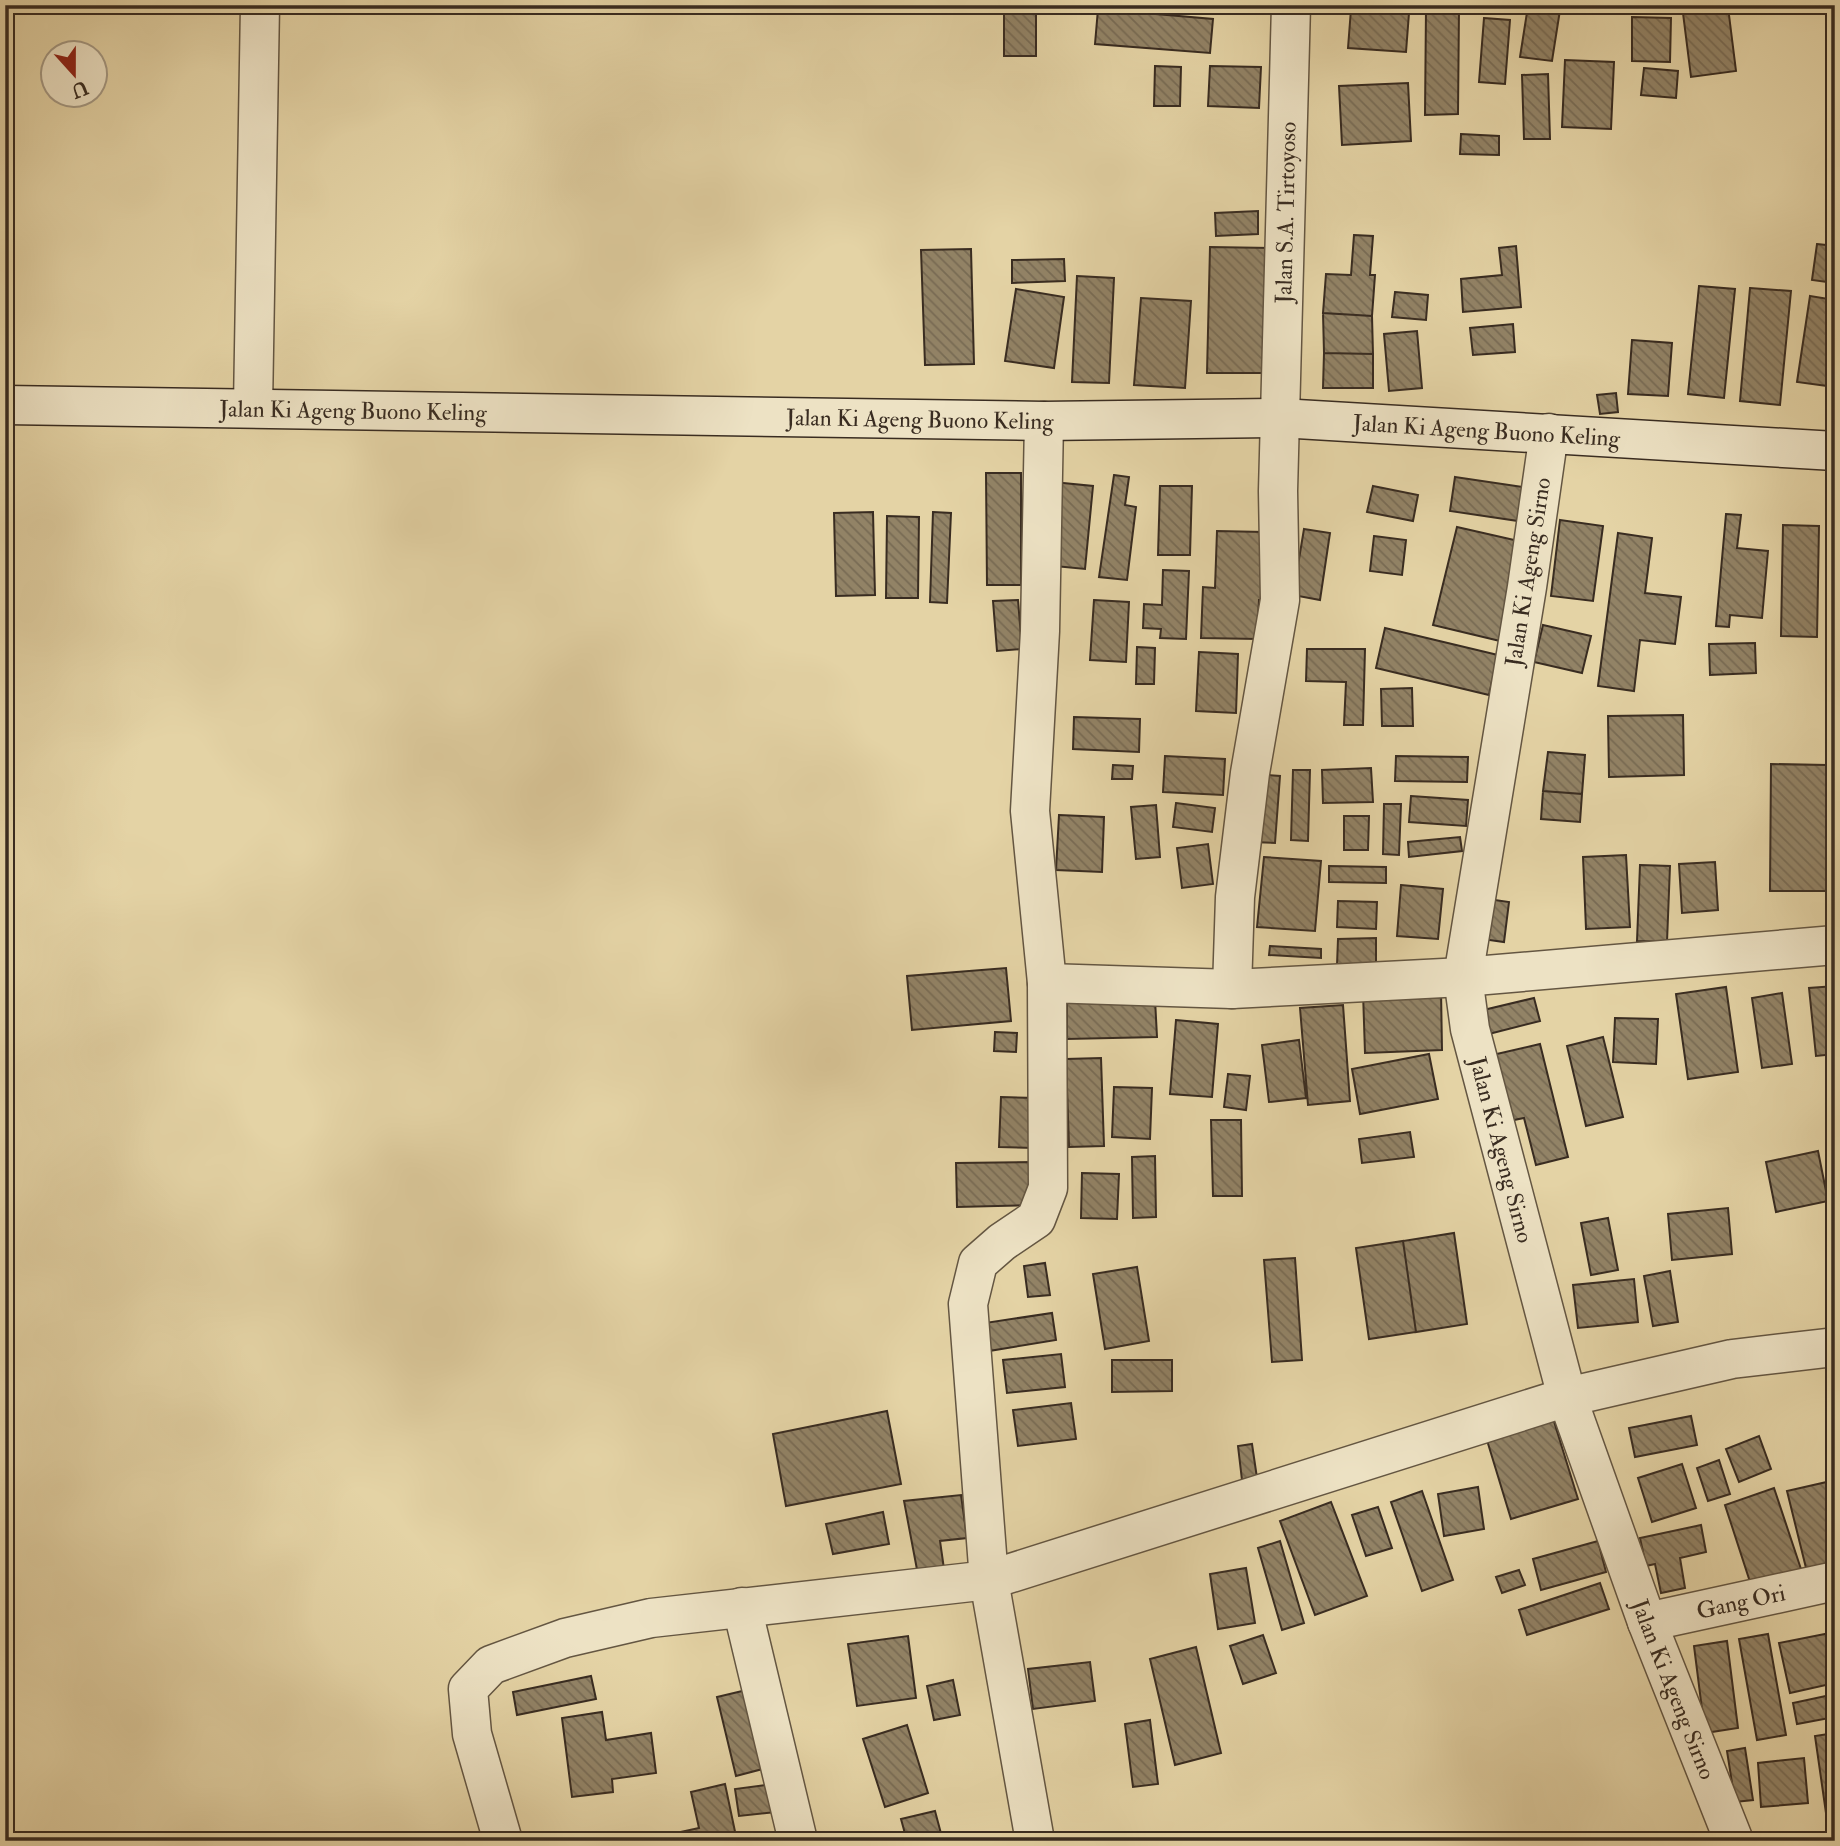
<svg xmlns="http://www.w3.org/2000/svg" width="1840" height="1846" viewBox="0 0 1840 1846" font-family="'IM FELL Double Pica',serif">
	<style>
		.building { fill: url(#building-back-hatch); stroke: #392c21; stroke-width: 2 }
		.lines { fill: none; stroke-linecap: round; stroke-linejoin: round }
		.minor-casing { stroke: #645642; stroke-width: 41 }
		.secondary-casing { stroke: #392c21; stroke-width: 41 }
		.minor { stroke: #ede2c4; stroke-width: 38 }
		.secondary { stroke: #ede2c4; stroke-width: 38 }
		.labels { text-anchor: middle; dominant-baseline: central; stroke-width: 7; stroke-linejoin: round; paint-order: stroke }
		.street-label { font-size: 23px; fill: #392c21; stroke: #ede2c4 }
	</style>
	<defs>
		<pattern id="building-back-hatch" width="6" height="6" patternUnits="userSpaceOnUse" patternTransform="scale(1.75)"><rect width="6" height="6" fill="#928366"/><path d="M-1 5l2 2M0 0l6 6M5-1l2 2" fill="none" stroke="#786b54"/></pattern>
	</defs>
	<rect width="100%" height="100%" fill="#e4d3a5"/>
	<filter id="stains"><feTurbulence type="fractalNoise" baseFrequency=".00286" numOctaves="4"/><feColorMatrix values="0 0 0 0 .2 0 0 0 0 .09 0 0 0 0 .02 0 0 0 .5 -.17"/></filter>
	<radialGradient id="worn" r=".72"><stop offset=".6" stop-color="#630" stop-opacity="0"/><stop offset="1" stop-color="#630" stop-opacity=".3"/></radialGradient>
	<path class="building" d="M1004 5H1036V56H1004Z
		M1528 6 1560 10 1552 61 1520 57Z
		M1728 7 1736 71 1691 77 1683 13Z
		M1098 9 1213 19 1210 53 1095 44Z
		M1351 9 1409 13 1406 52 1348 48Z
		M1426 9H1459L1458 114 1425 115Z
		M1632 17 1671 18 1670 62 1632 61Z
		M1484 18 1510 20 1505 84 1479 82Z
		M1565 60 1614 62 1611 129 1562 127Z
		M1155 66 1181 67 1180 106H1154Z
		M1210 66 1261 67 1259 108 1208 106Z
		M1644 68 1678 71 1676 98 1641 95Z
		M1548 74 1550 139H1524L1522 75Z
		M1408 83 1411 141 1342 145 1339 86Z
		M1461 134 1499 136V155L1460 154Z
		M1258 211V234L1216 236 1215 213Z
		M1354 235 1373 236 1370 275H1375L1372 316 1323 313 1326 274 1351 275Z
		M1817 244 1835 246V283L1812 280Z
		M1516 246 1521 307 1463 312 1461 279 1502 275 1499 248Z
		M1210 247 1274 248 1271 373H1207Z
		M971 249 974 364 925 365 921 250Z
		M1064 259 1065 281 1012 283V260Z
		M1077 276 1114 278 1109 383 1072 382Z
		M1699 286 1735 289 1724 398 1688 394Z
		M1750 288 1791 291 1780 405 1740 401Z
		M1016 289 1064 297 1054 368 1005 361Z
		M1395 292 1428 295 1426 320 1392 317Z
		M1810 296 1835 300V387L1797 382Z
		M1141 298 1191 301 1185 388 1134 385Z
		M1323 313 1372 316 1373 354 1324 353Z
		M1513 324 1515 352 1473 355 1470 328Z
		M1417 331 1422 388 1389 391 1384 334Z
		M1632 340 1672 343 1668 396 1628 394Z
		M1324 353 1373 354V388H1323Z
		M1616 393 1618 412 1600 414 1597 395Z
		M986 473H1021V585H987Z
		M1114 475 1129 477 1125 505 1136 507 1127 580 1099 577Z
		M1455 477 1530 488 1525 522 1450 511Z
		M1053 482 1093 486 1085 569 1045 565Z
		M1160 486H1192L1190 555H1158Z
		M1373 486 1418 495 1413 521 1367 512Z
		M873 512 875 595 836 596 834 513Z
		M933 512 951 513 947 603 930 602Z
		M1726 514 1741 515 1737 548 1768 551 1762 618 1730 615 1729 627 1716 626Z
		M887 516 919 517 918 598H886Z
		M1560 520 1603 526 1593 601 1551 596Z
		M1783 525 1819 526 1817 637 1781 636Z
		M1457 527 1523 542 1500 641 1433 625Z
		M1304 529 1330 533 1320 600 1293 595Z
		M1217 531 1264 532 1262 600H1259L1257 639 1201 638 1203 587 1215 588Z
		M1618 533 1652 538 1645 593 1681 597 1675 644 1640 640 1634 691 1598 686Z
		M1374 536 1406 540 1402 575 1370 571Z
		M1835 563V589H1828V564Z
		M1163 570 1189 571 1186 639 1160 638 1161 629 1143 628 1144 604 1162 605Z
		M1018 600 1022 649 997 651 993 601Z
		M1094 600 1129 602 1126 662 1090 660Z
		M1831 605H1835V638H1830Z
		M1543 625 1591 636 1582 673 1534 662Z
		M1385 628 1498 655 1489 695 1376 668Z
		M1755 643 1756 673 1710 675 1709 644Z
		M1137 647 1155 648 1154 684H1136Z
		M1307 649H1365L1363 725H1344L1346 682 1306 681Z
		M1199 652 1238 654 1236 713 1196 711Z
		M1412 688 1413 726H1382L1381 689Z
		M1683 715 1684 775 1609 777 1608 716Z
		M1074 717 1140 719 1139 752 1073 749Z
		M1548 752 1585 755 1582 794 1543 791Z
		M1165 756 1225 759 1223 795 1163 792Z
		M1396 756 1468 757 1467 782 1395 781Z
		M1771 764 1827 765V891H1770Z
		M1113 765 1133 766 1132 779H1112Z
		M1371 768 1373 802 1323 803 1322 770Z
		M1293 770H1310L1308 841 1291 840Z
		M1256 774 1280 776 1275 843 1252 842Z
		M1543 791 1582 794 1580 822 1541 819Z
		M1411 796 1468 800 1466 826 1409 822Z
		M1176 803 1215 808 1212 832 1173 827Z
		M1384 804H1401L1399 855 1383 854Z
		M1156 805 1160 857 1136 859 1131 807Z
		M1059 815 1104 817 1102 872 1056 870Z
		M1344 816H1369L1368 850H1344Z
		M1460 837 1462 851 1409 857 1408 842Z
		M1208 844 1213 884 1182 888 1177 848Z
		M1626 855 1630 927 1586 929 1583 857Z
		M1264 857 1321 861 1315 931 1257 927Z
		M1715 862 1718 910 1682 913 1679 864Z
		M1640 865 1670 866 1667 942 1637 941Z
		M1329 866 1386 867V883L1329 882Z
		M1401 885 1443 889 1438 939 1397 936Z
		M1488 899 1509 902 1504 942 1482 939Z
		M1338 901 1377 902 1376 929 1337 927Z
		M1376 938V964L1337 965 1338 939Z
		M1270 946 1321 949V958L1269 955Z
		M1006 968 1011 1021 912 1030 907 976Z
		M1835 986V1054L1816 1056 1809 988Z
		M1726 987 1738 1072 1688 1079 1676 994Z
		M1441 990 1442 1050 1365 1053 1363 992Z
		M1782 993 1792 1064 1762 1068 1752 998Z
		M1534 998 1540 1021 1481 1036 1475 1012Z
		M1155 999 1157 1037 1067 1039V1000Z
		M1343 1005 1350 1101 1308 1105 1300 1008Z
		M1615 1018 1658 1019 1656 1064 1613 1062Z
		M1176 1020 1218 1024 1212 1097 1170 1094Z
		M995 1032 1017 1033 1016 1052 994 1051Z
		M1603 1037 1623 1117 1586 1126 1567 1046Z
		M1299 1040 1306 1098 1269 1102 1262 1045Z
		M1540 1044 1568 1157 1536 1165 1524 1118 1504 1122 1488 1056Z
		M1429 1054 1438 1099 1360 1114 1352 1069Z
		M1101 1058 1104 1146 1069 1147 1066 1059Z
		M1228 1074 1250 1076 1246 1110 1224 1107Z
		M1114 1087 1152 1088 1150 1139 1112 1137Z
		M1001 1097 1036 1098 1034 1148 999 1147Z
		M1211 1120H1241L1242 1196H1213Z
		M1410 1132 1414 1157 1362 1163 1359 1139Z
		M1818 1151 1828 1201 1776 1212 1766 1162Z
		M1155 1156 1156 1217 1133 1218 1132 1157Z
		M1032 1162 1033 1205 957 1207 956 1163Z
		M1082 1173 1119 1174 1117 1219 1081 1218Z
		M1728 1208 1732 1254 1672 1260 1668 1214Z
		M1608 1218 1618 1270 1591 1275 1581 1223Z
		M1454 1233 1467 1324 1416 1332 1403 1241Z
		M1403 1241 1416 1332 1369 1339 1356 1248Z
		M1295 1258 1302 1360 1272 1362 1264 1260Z
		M1045 1263 1050 1295 1028 1297 1024 1266Z
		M1137 1267 1149 1341 1105 1349 1093 1274Z
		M1670 1271 1678 1322 1653 1326 1644 1276Z
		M1634 1279 1638 1322 1578 1328 1573 1285Z
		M1052 1313 1056 1340 989 1351 985 1323Z
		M1061 1354 1065 1387 1007 1393 1003 1360Z
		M1112 1360H1172V1391L1112 1392Z
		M1071 1403 1076 1439 1018 1446 1013 1410Z
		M887 1411 901 1484 786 1506 773 1434Z
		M1552 1415 1578 1499 1511 1519 1486 1437Z
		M1691 1416 1697 1445 1635 1457 1629 1428Z
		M1759 1436 1771 1469 1739 1482 1726 1449Z
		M1252 1444 1257 1478 1242 1480 1238 1446Z
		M1719 1460 1730 1494 1708 1501 1697 1468Z
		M1682 1464 1696 1508 1652 1522 1638 1478Z
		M1831 1481 1835 1498V1569L1808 1576 1787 1491Z
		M1478 1487 1484 1529 1444 1536 1438 1494Z
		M1774 1488 1802 1572 1752 1588 1725 1505Z
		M1422 1491 1453 1580 1422 1591 1391 1502Z
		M961 1495 967 1538 940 1541 945 1576 919 1580 904 1501Z
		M1331 1502 1367 1596 1315 1615 1280 1521Z
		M1378 1507 1392 1548 1366 1556 1352 1515Z
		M883 1512 889 1544 833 1554 826 1524Z
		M1701 1525 1706 1552 1680 1558 1685 1588 1661 1593 1655 1564 1646 1566 1640 1538Z
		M1280 1541 1304 1623 1282 1630 1258 1548Z
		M1598 1541 1606 1572 1541 1590 1533 1559Z
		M1246 1568 1255 1623 1218 1629 1210 1574Z
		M1519 1570 1525 1585 1502 1593 1496 1577Z
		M1600 1583 1609 1609 1527 1635 1519 1610Z
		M1835 1632V1683L1790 1693 1779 1643Z
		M1768 1634 1786 1735 1757 1740 1739 1639Z
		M1263 1635 1276 1673 1243 1684 1230 1646Z
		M908 1636 916 1698 857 1706 848 1644Z
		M1727 1641 1738 1728 1705 1733 1694 1646Z
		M1196 1647 1221 1753 1175 1765 1150 1659Z
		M1090 1662 1095 1701 1033 1709 1028 1669Z
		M591 1676 596 1699 517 1715 513 1692Z
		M953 1680 960 1715 934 1720 927 1686Z
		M755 1688 774 1766 736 1776 717 1697Z
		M1835 1694V1717L1797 1724 1793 1703Z
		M602 1712 606 1740 651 1733 656 1773 612 1779 613 1792 572 1797 562 1718Z
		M1150 1720 1158 1784 1133 1787 1125 1724Z
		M907 1725 928 1793 885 1807 863 1739Z
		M1835 1733V1833L1829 1834 1815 1736Z
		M1745 1748 1753 1800 1735 1802 1727 1751Z
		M1804 1758 1808 1803 1761 1807 1758 1763Z
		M782 1783 785 1811 739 1816 735 1789Z
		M725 1784 737 1841H654L653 1838 699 1828 691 1792Z
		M935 1811 943 1841H907L901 1819Z"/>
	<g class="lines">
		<defs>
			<g id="minor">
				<path d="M253 407 260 5"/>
				<path d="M1044 421 1040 631 1030 811 1047 983"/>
				<path id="s1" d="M1549 433 1527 587 1463 977 1470 1029 1567 1397 1647 1622 1734 1841"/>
				<path id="s2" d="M1232 989 1235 897 1250 773 1280 600 1278 491 1291 5"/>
				<path d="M742 1607 798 1841"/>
				<path id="s3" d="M1647 1622 1835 1581"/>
				<path d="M503 1841 472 1734 468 1689 491 1665 565 1638 651 1618 989 1580 1567 1397 1732 1359 1835 1347"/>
				<path d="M1035 1841 989 1580 968 1304 978 1263 1002 1242 1036 1219 1048 1188 1047 983 1232 989 1463 977 1835 945"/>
			</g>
			<g id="secondary">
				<path id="s4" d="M5 405 1044 421 1280 418 1835 451"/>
			</g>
		</defs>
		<use href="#minor" class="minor-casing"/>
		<use href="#secondary" class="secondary-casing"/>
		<use href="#minor" class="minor"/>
		<use href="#secondary" class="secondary"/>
	</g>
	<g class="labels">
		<g class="street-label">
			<text stroke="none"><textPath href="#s2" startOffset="780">Jalan S.A. Tirtoyoso</textPath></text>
			<text stroke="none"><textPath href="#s4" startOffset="348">Jalan Ki Ageng Buono Keling</textPath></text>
			<text stroke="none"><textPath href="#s4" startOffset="915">Jalan Ki Ageng Buono Keling</textPath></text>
			<text stroke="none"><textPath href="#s4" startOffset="1482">Jalan Ki Ageng Buono Keling</textPath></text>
			<text transform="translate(1528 572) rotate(-81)">Jalan Ki Ageng Sirno</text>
			<text stroke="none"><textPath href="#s1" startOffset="728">Jalan Ki Ageng Sirno</textPath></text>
			<text stroke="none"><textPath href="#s3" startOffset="96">Gang Ori</textPath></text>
			<text stroke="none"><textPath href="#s1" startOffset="1295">Jalan Ki Ageng Sirno</textPath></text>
		</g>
	</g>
	<rect width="1840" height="1846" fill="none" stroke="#e4d3a5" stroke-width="28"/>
	<rect x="7" y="7" width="1826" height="1832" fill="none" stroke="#392c21" stroke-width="3.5"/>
	<rect x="14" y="14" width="1812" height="1818" fill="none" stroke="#392c21" stroke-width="2"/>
	<g transform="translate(74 74) rotate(159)"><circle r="33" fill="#ede2c4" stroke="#a59983" stroke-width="2"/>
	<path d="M0-5L12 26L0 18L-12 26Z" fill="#8f2418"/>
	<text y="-10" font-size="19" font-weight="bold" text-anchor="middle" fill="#392c21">U</text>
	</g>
	<rect width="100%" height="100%" filter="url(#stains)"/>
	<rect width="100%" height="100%" fill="url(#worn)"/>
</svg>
